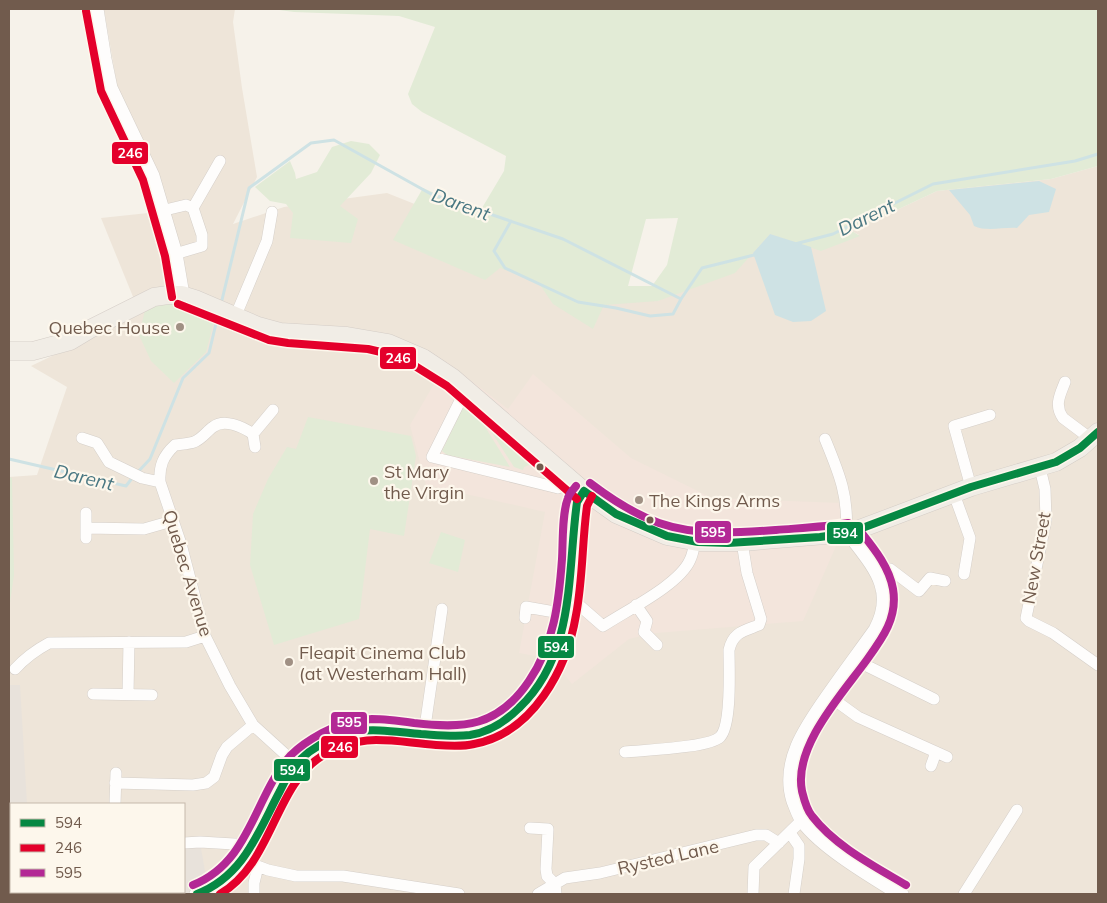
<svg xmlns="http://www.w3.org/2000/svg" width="1107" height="903" viewBox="0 0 1107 903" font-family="Mulish,sans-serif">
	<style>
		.residential { fill: #eee5d9; fill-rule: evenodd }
		.commercial { fill: #f3e5dc }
		.industrial { fill: #e8e2db }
		.green { fill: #e2ebd6; fill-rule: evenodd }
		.water { fill: #cee2e4 }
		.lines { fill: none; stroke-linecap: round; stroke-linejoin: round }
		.stream { stroke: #cee2e4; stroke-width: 3 }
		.street-casing { stroke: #d5cfc9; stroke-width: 12 }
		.secondary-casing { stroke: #d5cfc8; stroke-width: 16 }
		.primary-casing { stroke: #d4cdc7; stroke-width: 19 }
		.street { stroke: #fefdfc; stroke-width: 11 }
		.secondary { stroke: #fefdfc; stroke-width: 15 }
		.primary { stroke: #f1ede6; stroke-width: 18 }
		.bus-1-casing { stroke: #fdf7ec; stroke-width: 11 }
		.bus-2-casing { stroke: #fdf7ec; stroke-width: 11 }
		.bus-3-casing { stroke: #fdf7ec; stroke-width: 11 }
		.bus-1 { stroke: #068843; stroke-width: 8 }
		.bus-2 { stroke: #e4002b; stroke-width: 8 }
		.bus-3 { stroke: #b32895; stroke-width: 8 }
		.poi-dot { fill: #a09084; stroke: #fdf7ec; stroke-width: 2 }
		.bus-dot { fill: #715b4d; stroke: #fdf7ec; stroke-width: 2 }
		.labels { text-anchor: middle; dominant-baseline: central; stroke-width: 4.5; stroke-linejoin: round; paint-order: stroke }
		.poi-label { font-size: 18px; fill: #715b4d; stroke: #fdf7ec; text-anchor: start }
		.street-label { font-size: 18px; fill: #715b4d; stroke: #fdf7ec }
		.water-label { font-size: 19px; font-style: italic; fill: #497782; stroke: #fdf7ec }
		.line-badge { stroke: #fdf7ec; stroke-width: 2 }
		.badge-label { font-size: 14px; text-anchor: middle; font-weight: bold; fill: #fff }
	</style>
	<rect width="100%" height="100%" fill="#f6f2ea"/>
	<path class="residential" d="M104 9H235L233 22 242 88 257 177 233 224 284 207 387 193 658 301 770 234 859 235 852 231 937 191 1051 179 1098 166V894H9V477L37 475 67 387 31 366 140 314 101 218 167 211 118 91ZM11 804H184V892H11Z"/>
	<path class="commercial" d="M447 362 508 409 533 374 631 458 712 498 842 503 844 528 803 621 656 633 641 636 629 639 572 684 555 663 546 658 519 653 545 512 426 485 410 425Z"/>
	<path class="industrial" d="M9 685H20L27 804H11V892H184V843L200 842 208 889 198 894H9Z"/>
	<path class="green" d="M272 9H1098V166L1051 179 937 191 852 231 860 236 821 251 770 234 735 273 658 301 604 305 593 329 553 304 538 282 500 268 485 280 393 240 423 188 479 213 504 171 506 156 422 112 412 104 408 94 435 27 399 16 294 12ZM678 218 667 265 652 286H628L646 219Z
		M351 141 369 144 380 155 371 173 340 206 358 219 351 243 290 238 293 213 286 204 270 201 255 187 290 161 295 173 296 179 317 172 332 147Z
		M172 302 194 306 216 314 206 352 174 383 151 361 139 335 146 306Z
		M466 401H469L510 467 447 455 442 451Z
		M476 408 504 432 501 436 504 439 508 435 539 458 534 467 529 465 524 467 523 470 514 467Z
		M308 417 411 436 416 456 404 536 370 529 359 619 274 645 250 565 253 514 268 479 287 447 296 449Z
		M9 477 12 478 14 575 9 609Z
		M441 532 465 540 458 572 429 563Z"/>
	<path class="water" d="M1039 181 1056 189 1049 212 1029 215 1017 228C1003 227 987 232 974 226L970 215 949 190Z
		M770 234 811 247 826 311 811 321 793 322 775 315 753 253Z"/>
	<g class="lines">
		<path class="stream" d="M511 221 494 251 505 268 578 302 616 308 650 316 673 314 681 299
			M795 244 833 234 933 184 1075 161 1098 154
			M221 304 249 188 311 143 334 140 431 194 563 239 681 299 702 268 758 254
			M9 459 126 486 133 477
			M137 473 150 459 183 378 209 353 218 315"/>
		<defs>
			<path id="street" d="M193 208 220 161
				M161 211 186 205 193 208 202 235V246L175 254
				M236 315 267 241 272 212
				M1065 382C1060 395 1054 405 1063 418L1091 439
				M466 389 432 457 558 488 568 477
				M253 434C243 427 224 418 213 427 207 431 202 439 194 442 188 444 181 444 175 445 163 456 159 466 160 482L181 544 205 636 230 686 253 725 296 764
				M82 438 97 443 109 462 142 478 160 482
				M825 439C839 473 849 496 846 534
				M255 447 253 434 273 410
				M1040 468 1045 489 1046 520 1026 618 1029 621 1053 633 1098 665
				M971 487 954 426 990 415
				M954 494 970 538 964 574
				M86 528 144 529 172 521
				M86 538V513
				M878 573 890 569 919 591 930 578 945 581
				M568 598 572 599 603 626C627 610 679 585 690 560 693 554 694 547 695 541
				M636 605 647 621 644 632 657 645
				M525 618 526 607 566 614
				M855 660 934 699
				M15 669C26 657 36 650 49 643L186 642 205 636
				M93 694 152 695
				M128 694 129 642
				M829 696 858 717 947 757
				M424 734 442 609
				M625 752C643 750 709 748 720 737 732 725 729 668 729 650 733 632 744 631 759 625L761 619 747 573 742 542
				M931 766 936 752
				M115 783 193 785 206 783 214 777 222 755 227 747 253 725
				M115 804 116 773
				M530 828 548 829 546 869 547 876 555 884 556 894
				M790 833 799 846V859L794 894
				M184 843 200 842 251 845
				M9 859H11
				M242 860 268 870 296 876H343L459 894
				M54 892 55 894
				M254 894V883L258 866
				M538 894 565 878 600 873 756 835H766L779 843
				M753 894 754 867 802 820
				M964 894 1017 810"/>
			<path id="secondary" d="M96 9 104 59 110 88 152 176 175 254 182 295
				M849 533C873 565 898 589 876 630 861 651 846 671 832 691 809 724 781 760 794 801 797 808 799 816 804 822 824 848 872 876 901 894
				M197 894C205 891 214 887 221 882 248 861 262 824 278 794 286 779 295 762 310 752 330 738 355 728 380 729 395 730 410 733 425 734 442 735 462 738 478 733 529 718 557 664 566 615 573 578 571 539 577 502L584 491"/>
			<path id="primary" d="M9 351H33L70 341 90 329 154 297 168 295H182L195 299 258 326 280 332 347 336 388 343 423 358 453 378 584 491 616 514 667 536 698 542H742L849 533 971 487 1056 462 1080 448 1098 432"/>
		</defs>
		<use href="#street" class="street-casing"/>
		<use href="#secondary" class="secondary-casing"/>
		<use href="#primary" class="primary-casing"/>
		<use href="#street" class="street"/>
		<use href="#secondary" class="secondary"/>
		<use href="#primary" class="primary"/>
		<defs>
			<path id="bus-1" d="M584 491 616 514 667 536 698 542 728 543 820 537 849 533 971 487 1056 462 1080 448 1098 432
				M197 894C244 876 258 832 280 791 287 776 296 762 309 752 350 723 375 730 421 734 437 735 454 737 470 735 489 732 506 721 519 708 576 654 567 573 577 502L584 491"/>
			<path id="bus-2" d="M86 11 101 91 143 180 165 256 172 297
				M178 304 269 340 288 343 368 349 385 353 407 361 447 386 577 499
				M220 894C273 863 274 786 322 756 362 731 393 742 436 745 449 746 462 747 474 744 533 733 567 669 576 615 583 579 582 542 587 506L592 496"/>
			<path id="bus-3" d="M590 483C611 499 634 514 659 523 697 536 736 533 776 530 800 528 824 527 848 523
				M857 527C871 545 889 565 893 589 898 618 882 639 866 661 842 694 793 747 802 791 804 799 806 809 812 816 835 846 874 866 906 885
				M193 885C251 862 254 796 291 755 300 746 311 739 322 733 337 725 355 720 372 719 386 719 400 721 414 723 464 729 498 727 529 681 554 645 559 601 562 559 563 542 562 513 568 498 569 494 573 490 576 486"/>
		</defs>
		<use href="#bus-1" class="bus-1-casing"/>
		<use href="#bus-2" class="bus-2-casing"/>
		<use href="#bus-3" class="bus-3-casing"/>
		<use href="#bus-1" class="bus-1"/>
		<use href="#bus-2" class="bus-2"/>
		<use href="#bus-3" class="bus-3"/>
	</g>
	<g class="poi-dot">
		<circle cx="180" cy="327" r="5"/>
		<circle cx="374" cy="481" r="5"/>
		<circle cx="639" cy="500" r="5"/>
		<circle cx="289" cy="662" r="5"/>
	</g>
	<g class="bus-dot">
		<circle cx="540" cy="467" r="4.5"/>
		<circle cx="650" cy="520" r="4.5"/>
	</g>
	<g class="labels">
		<g class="poi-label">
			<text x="170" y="327" text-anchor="end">Quebec House</text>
			<text x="384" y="471">St Mary<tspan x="384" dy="21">the Virgin</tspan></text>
			<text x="649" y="500">The Kings Arms</text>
			<text x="299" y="652">Fleapit Cinema Club<tspan x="299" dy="21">(at Westerham Hall)</tspan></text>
		</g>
		<g class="street-label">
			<text transform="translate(1036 558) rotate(-80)">New Street</text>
			<text transform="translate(188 573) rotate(73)">Quebec Avenue</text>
			<text transform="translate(668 857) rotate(-13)">Rysted Lane</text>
		</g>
		<g class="water-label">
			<text transform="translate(461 204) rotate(20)">Darent</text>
			<text transform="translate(866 217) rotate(-26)">Darent</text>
			<text transform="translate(84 477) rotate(13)">Darent</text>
		</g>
	</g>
	<g class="line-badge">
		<rect x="111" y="141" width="38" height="24" rx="5" fill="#e4002b"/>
		<rect x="379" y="346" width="38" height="24" rx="5" fill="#e4002b"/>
		<rect x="694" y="520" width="38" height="24" rx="5" fill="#b32895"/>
		<rect x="826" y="521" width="38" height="24" rx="5" fill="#068843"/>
		<rect x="537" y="635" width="38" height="24" rx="5" fill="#068843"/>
		<rect x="330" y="711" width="38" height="24" rx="5" fill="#b32895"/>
		<rect x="320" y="735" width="39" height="24" rx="5" fill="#e4002b"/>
		<rect x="273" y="758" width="38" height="24" rx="5" fill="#068843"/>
	</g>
	<g class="badge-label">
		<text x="130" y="158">246</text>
		<text x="398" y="363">246</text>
		<text x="713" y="537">595</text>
		<text x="845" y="538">594</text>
		<text x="556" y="652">594</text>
		<text x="349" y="727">595</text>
		<text x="340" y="752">246</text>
		<text x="292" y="775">594</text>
	</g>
	<rect width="1107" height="903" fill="none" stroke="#715b4d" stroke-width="20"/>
	<rect x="10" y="803" width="175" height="90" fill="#fdf7ec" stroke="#c5b9ac"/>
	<rect x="20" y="819" width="25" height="8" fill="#068843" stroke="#c5b9ac"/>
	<text x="55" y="828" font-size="15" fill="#715b4d">594</text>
	<rect x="20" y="844" width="25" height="8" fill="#e4002b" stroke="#c5b9ac"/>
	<text x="55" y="853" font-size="15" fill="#715b4d">246</text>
	<rect x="20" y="869" width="25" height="8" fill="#b32895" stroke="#c5b9ac"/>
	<text x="55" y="878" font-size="15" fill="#715b4d">595</text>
</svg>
